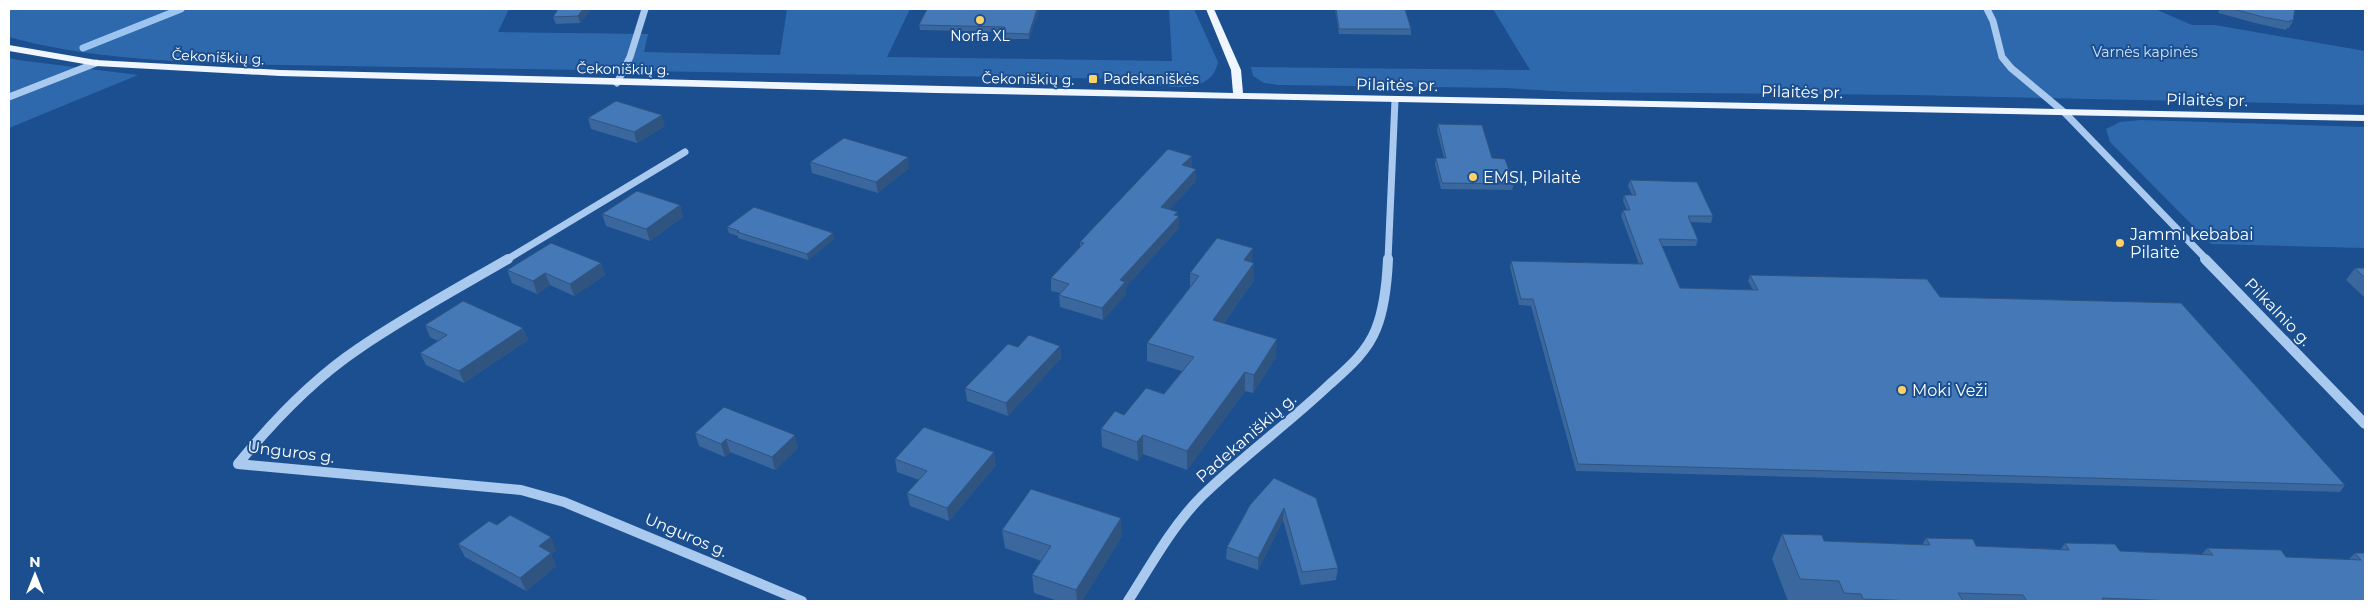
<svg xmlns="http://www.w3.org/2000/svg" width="2374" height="610" viewBox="0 0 2374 610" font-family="Montserrat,sans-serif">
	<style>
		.green { fill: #2e69ad }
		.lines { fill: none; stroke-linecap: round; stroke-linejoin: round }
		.stream { stroke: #9cc4f0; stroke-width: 7 }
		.minor-far1 { stroke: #a9c9ee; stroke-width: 7 }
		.minor { stroke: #a9c9ee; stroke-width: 10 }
		.major { fill: #f0f6ff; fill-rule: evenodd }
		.wall { fill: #3a679d }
		.shaded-wall { fill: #305480 }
		.building { fill: #4478b7; stroke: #305480 }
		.poi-dot { fill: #ffd166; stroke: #1b4f8f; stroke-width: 2 }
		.labels { text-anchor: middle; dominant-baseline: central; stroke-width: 4; stroke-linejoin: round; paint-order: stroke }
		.far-poi-label { font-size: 14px; fill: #fff; stroke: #1b4f8f }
		.far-park-label { font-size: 14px; fill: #cfe3fa; stroke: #1b4f8f }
		.far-street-label { font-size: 14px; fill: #fff; stroke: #1b4f8f }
		.street-label { font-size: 16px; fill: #fff; stroke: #1b4f8f }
		.poi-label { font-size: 16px; fill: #fff; stroke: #1b4f8f; text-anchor: start }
	</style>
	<rect width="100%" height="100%" fill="#1b4f8f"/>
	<path class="green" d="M9 9H509L498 32 648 34 644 52 780 55 787 9H910L887 57 1172 61 1169 9H1194L1218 62C1210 101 1154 84 1127 79L227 64C154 60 80 57 9 37Z
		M1493 9H2155L2192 25H2215L2365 51V105L1910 95 1572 92 1505 88 1279 85 1264 83 1253 76 1251 67 1530 70Z
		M9 58 18 60 138 75 9 128Z
		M2141 120 2365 127V248L2211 244 2110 142 2106 129 2120 122Z"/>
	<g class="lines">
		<path class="stream" d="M83 48 181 9"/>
		<path class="minor-far1" d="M1987 9 1993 21 2002 57 2011 68 2065 113 2207 260
			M617 83 630 57 645 9
			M9 97 96 63
			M506 260 685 152
			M1388 260 1395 100"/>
		<path class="minor" d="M2205 259 2365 424
			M238 464 521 490 564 502 802 601
			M238 464C273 421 312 380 358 349 406 316 458 288 508 259
			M1128 601C1151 565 1172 526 1202 496 1243 456 1289 423 1330 384 1348 368 1367 352 1376 329 1385 307 1387 282 1388 259"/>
		<path class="major" d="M1206 9H1214L1241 70 1243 93 2365 115V121L936 93 280 76 96 66 9 51V45L96 60 280 70 1233 93 1231 70Z"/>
	</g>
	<path class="wall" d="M558 9H591L580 23 556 24 553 17Z
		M927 9H1039L1029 39H1004V32L920 30 919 25Z
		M1335 9H1405L1411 29V35L1339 34Z
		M2220 9H2295L2293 21 2289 28H2287L2286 30 2259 24 2218 13Z
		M588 118 665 126 637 143 591 129Z
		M1438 124 1492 158 1514 184 1512 190 1441 189 1435 164 1436 158H1444L1437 130Z
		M810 162 909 168 878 193 812 173Z
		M1192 167 1191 168 1196 181 1170 209 1178 216 1179 228 1126 287V294L1103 320 1060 307 1059 295 1060 293 1051 291V278L1080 247V242Z
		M1630 180 1713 216 1711 223 1690 222 1698 240 1696 246H1662L1680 288 1753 290 1748 281 1750 275 1940 297 2345 485 2340 492 1576 471 1531 306 1519 305 1510 267 1511 261 1639 264 1621 216 1623 210H1627L1623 201 1624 195H1632L1628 186Z
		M680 205 683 217 650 241 606 226 602 214Z
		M727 227 834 239 808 260 738 238V236L729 233Z
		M1252 262 1254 263V280L1224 323 1276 357 1253 393 1245 391 1187 470 1143 454 1138 461 1102 447 1101 429 1124 415 1164 394 1182 371 1147 361V343L1190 287V273Z
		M601 263 605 275 574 296 550 285 537 294 512 283 507 270Z
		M2355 268H2365V298L2346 280Z
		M425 325 523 328 528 340 464 383 426 365 420 353 438 341 430 337Z
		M1060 346 1061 358 1008 416 967 401 965 388 1018 347Z
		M695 433 798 448 775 470 730 452 725 457 699 446Z
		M895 459 996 465 949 521 910 506 907 493 919 480 897 472Z
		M1274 478 1338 568 1336 580 1301 585 1283 520 1258 570 1226 559 1227 547Z
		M497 525 556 550 551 554 556 566 526 591 465 557 458 544Z
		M1002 530 1122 536 1082 601H1058L1034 593 1032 575 1041 561 1005 548Z
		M1782 534 1824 541 1922 545 1926 538 1976 546 2061 549 2065 543 2120 551 2202 554 2207 548 2286 557 2349 559 2355 553H2365V601H1788L1772 559Z"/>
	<path class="shaded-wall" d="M583 9H591L580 23 578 16Z
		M1037 9H1039L1029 39V34Z
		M662 115 665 126 637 143 634 132Z
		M1192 156V167L1182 177V165Z
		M908 157 909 168 878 193 876 182Z
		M1196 169V181L1161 219V207Z
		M680 205 683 217 650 241 646 229Z
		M1178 212V218L1179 216V228L1126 287V294L1103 320 1102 308 1120 280Z
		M833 233 834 239 808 260 807 254Z
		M1253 248 1252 266 1244 260Z
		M601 263 605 275 574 296 570 284Z
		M1254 263V280L1213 338V320Z
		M545 273 550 285 537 294 533 281Z
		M523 328 528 340 464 383 459 371Z
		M1277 339 1276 357 1253 393 1254 375Z
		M1060 346 1061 358 1008 416 1006 403Z
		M1245 372V391L1187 470V451Z
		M795 435 798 448 775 470 772 457Z
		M1143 435V454L1138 461 1137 442Z
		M726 439 730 452 725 457 721 444Z
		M994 452 996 465 949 521 947 508Z
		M1284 508 1283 520 1258 570V558Z
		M1121 518 1122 536 1082 601H1077L1076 590Z
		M551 537 556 550 551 554 556 566 526 591 520 578 539 546Z"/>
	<path class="building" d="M558 9H583L578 16 553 17Z
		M927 9H1037L1029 34 1003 33 1005 27 919 25Z
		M1336 9H1405L1411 29H1339Z
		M2233 9H2295L2293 21 2290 20V22L2263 17Z
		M616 101 662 115 634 132 588 118Z
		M1438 124 1482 125 1492 158 1505 159 1514 184 1442 183 1436 158H1446Z
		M844 138 908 157 876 182 810 162Z
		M1168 149 1192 156 1182 165 1196 169 1161 207 1178 212 1174 215 1179 216 1120 280 1125 282 1102 308 1059 295 1069 284 1051 278 1084 243 1080 242Z
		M1630 180 1697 182 1713 216H1688L1698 240 1659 239 1680 288 1758 290 1750 275 1927 279 1940 297 2181 303 2345 485 1578 464 1533 299H1521L1511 261 1643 264 1623 210H1630L1624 195H1636Z
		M637 191 680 205 646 229 602 214Z
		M754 207 833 233 807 254 737 232 739 231 727 227Z
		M1217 238 1253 248 1244 260 1254 263 1213 320 1277 339 1254 375 1245 372 1187 451 1143 435 1137 442 1101 429 1115 411 1124 415 1146 388 1164 394 1194 357 1147 343 1199 276 1190 273Z
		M551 243 601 263 570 284 545 273 533 281 507 270Z
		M2355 268H2365V278Z
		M463 301 523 328 459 371 420 353 447 335 425 325Z
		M1029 335 1060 346 1006 403 965 388 1008 344 1018 347Z
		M724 407 795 435 772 457 726 439 721 444 695 433Z
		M924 427 994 452 947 508 907 493 927 471 895 459Z
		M1274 478 1316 498 1338 568 1302 572 1284 508 1258 558 1227 547 1250 505Z
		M1031 489 1121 518 1076 590 1032 575 1051 546 1002 530Z
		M510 515 551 537 539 546 551 553 520 578 458 544 489 521 497 525Z
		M1782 534 1822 535 1824 541 1930 545 1926 538 1973 539 1976 546 2069 550 2065 543 2115 544 2120 551 2213 555 2207 548 2281 550 2286 557 2361 560 2355 553H2365V601H2174L2102 598 2104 601H2027L2023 595 1958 593 1963 601H1915L1863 599 1861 594 1844 593 1839 581 1800 579Z"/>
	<g class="poi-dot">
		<circle cx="980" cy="20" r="5"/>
		<rect x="1088" y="74" width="10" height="10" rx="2.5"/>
		<circle cx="1473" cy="177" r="5"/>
		<circle cx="2120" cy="243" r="5"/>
		<circle cx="1902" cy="390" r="5"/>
	</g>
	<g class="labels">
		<g class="far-poi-label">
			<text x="980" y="36">Norfa XL</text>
			<text x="1103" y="79" text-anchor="start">Padekaniškės</text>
		</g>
		<g class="far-park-label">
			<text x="2145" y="52">Varnės kapinės</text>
		</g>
		<g class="far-street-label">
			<text transform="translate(218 57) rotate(3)">Čekoniškių g.</text>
			<text transform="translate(623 69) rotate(1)">Čekoniškių g.</text>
			<text transform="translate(1028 79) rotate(1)">Čekoniškių g.</text>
		</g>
		<g class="street-label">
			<text transform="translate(1397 85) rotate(1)">Pilaitės pr.</text>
			<text transform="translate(1802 92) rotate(1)">Pilaitės pr.</text>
			<text transform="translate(2207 100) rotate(1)">Pilaitės pr.</text>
			<text transform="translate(2278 312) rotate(46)">Pilkalnio g.</text>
			<text transform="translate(1246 438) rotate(-41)">Padekaniškių g.</text>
			<text transform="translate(291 452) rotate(7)">Unguros g.</text>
			<text transform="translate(686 535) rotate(23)">Unguros g.</text>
		</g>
		<g class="poi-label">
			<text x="1483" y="177">EMSI, Pilaitė</text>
			<text x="2130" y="234">Jammi kebabai<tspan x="2130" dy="18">Pilaitė</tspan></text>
			<text x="1912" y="390">Moki Veži</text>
		</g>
	</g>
	<rect width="2374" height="610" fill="none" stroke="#ffffff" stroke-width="20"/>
	<g transform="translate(35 575)" stroke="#1b4f8f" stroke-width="4" paint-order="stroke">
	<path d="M0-4L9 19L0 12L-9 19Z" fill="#ffffff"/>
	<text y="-8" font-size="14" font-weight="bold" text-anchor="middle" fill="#ffffff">N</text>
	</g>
</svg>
